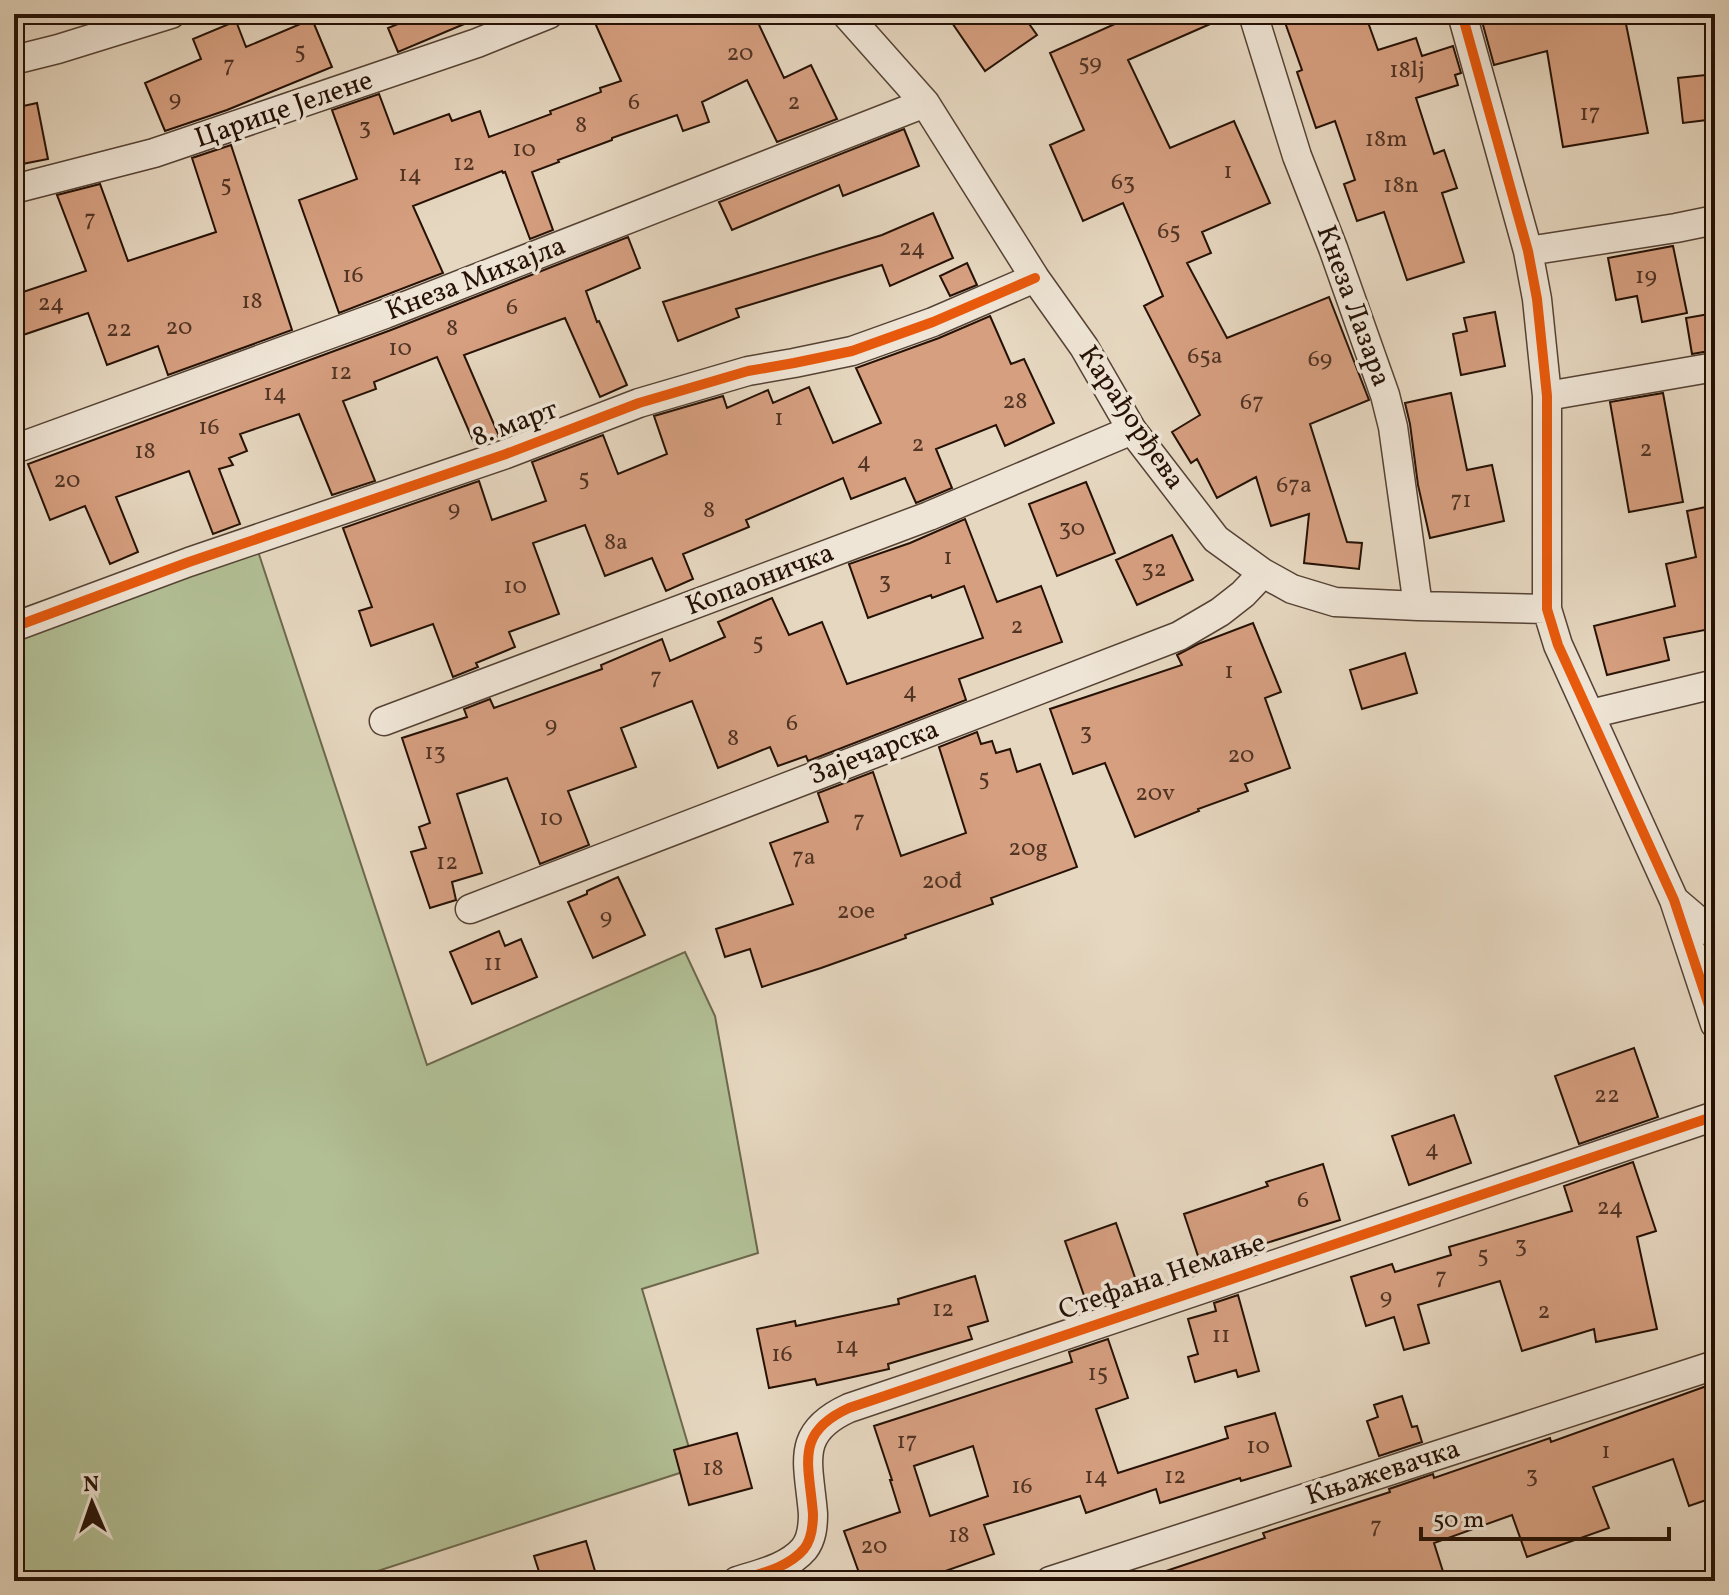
<svg xmlns="http://www.w3.org/2000/svg" width="1729" height="1595" viewBox="0 0 1729 1595" font-family="Vollkorn,serif">
	<style>
		.green { fill: #b2bf95; stroke: #6c684d; stroke-width: 2 }
		.building { fill: #d69f80; stroke: #251105; stroke-width: 2; fill-rule: evenodd }
		.lines { fill: none; stroke-linecap: round; stroke-linejoin: round }
		.street-casing { stroke: #554234; stroke-width: 31 }
		.street { stroke: #efe5d6; stroke-width: 28 }
		.cycleway-casing { stroke: #efe5d6; stroke-width: 15 }
		.cycleway { stroke: #e8590c; stroke-width: 10 }
		.labels { text-anchor: middle; dominant-baseline: central; stroke-width: 7; stroke-linejoin: round; paint-order: stroke }
		.number-label { font-size: 24px; fill: #513424 }
		.street-label { font-size: 28px; fill: #251105; stroke: #efe5d6 }
	</style>
	<rect width="100%" height="100%" fill="#e6d7c0"/>
	<filter id="stains"><feTurbulence type="fractalNoise" baseFrequency=".0025" numOctaves="4"/><feColorMatrix values="0 0 0 0 .2 0 0 0 0 .09 0 0 0 0 .02 0 0 0 .5 -.17"/></filter>
	<radialGradient id="worn" r=".72"><stop offset=".6" stop-color="#630" stop-opacity="0"/><stop offset="1" stop-color="#630" stop-opacity=".3"/></radialGradient>
	<path class="green" d="M251 530 427 1065 685 952 715 1016 758 1253 642 1289 695 1468 347 1581H14V611Z"/>
	<path class="building" d="M422 14H488L398 52 388 28Z
		M591 14H754L784 78 811 65 837 119 777 142 747 80 702 102 709 122 683 131 677 115 612 138V140L558 160 559 162 532 172 553 230 530 239 505 172 503 173 502 171 413 206 443 273 339 313 299 200 357 179 332 110 379 94 394 134 449 114 452 121 480 111 489 137 551 114 550 111 601 92 600 88 621 81Z
		M946 14H1022L1037 35 985 71Z
		M1137 14H1233L1128 60 1170 148 1234 121 1270 203 1202 232 1211 253 1187 263 1227 338 1329 297 1369 400 1310 424 1347 542 1362 543 1359 569 1304 563 1309 514 1271 526 1256 477 1217 498 1197 459 1191 463 1172 432 1200 415 1144 306 1163 296 1123 203 1083 221 1050 145 1084 130 1050 53Z
		M1282 14H1365L1378 50 1416 38 1422 56 1453 46 1461 73 1455 75 1458 85 1416 98 1434 154 1444 150 1457 188 1442 193 1464 262 1407 280 1384 212 1357 221 1344 184 1355 180 1335 121 1316 128 1297 72 1302 70Z
		M1480 14H1624L1648 133 1563 147 1547 51 1494 65Z
		M312 19 332 67 227 110 165 131 145 83 201 59 193 39 236 21 246 47Z
		M1715 74V119L1683 123 1678 78Z
		M37 103 48 159 17 165 14 151V108Z
		M904 129 919 166 843 196 839 185 732 230 719 202Z
		M231 145 292 330 168 375 158 346 107 365 88 313 14 338V295L86 271 57 195 100 184 128 261 216 232 192 158Z
		M933 213 953 258 890 286 882 265 825 282 736 309 739 317 678 341 663 302 882 235Z
		M628 237 640 268 586 291 597 322 599 321 627 385 600 397 565 318 464 355 499 436 475 445 437 357 374 382 376 389 343 401 375 481 332 495 299 414 240 434 247 451 229 458 233 465 219 469 240 524 213 534 189 471 116 497 138 552 110 564 85 506 50 520 28 464 391 330Z
		M1673 246 1687 313 1642 322 1637 296 1616 300 1608 258Z
		M967 263 977 285 950 296 940 276Z
		M1495 312 1505 366 1461 375 1453 334 1467 331 1464 318Z
		M1715 313V350L1692 354 1686 318Z
		M990 316 1011 364 1024 359 1054 423 1005 446 996 425 936 449 952 488 916 503 905 478 851 499 843 478 746 520 749 527 683 554 693 579 666 591 652 558 605 576 585 525 533 543 559 614 509 632 515 647 476 663 478 667 453 677 433 624 371 646 359 611 372 607 343 528 479 481 492 520 546 501 532 462 603 435 618 474 667 454 654 416 723 396 727 408 768 390 773 403 809 387 833 443 881 423 856 368 939 338Z
		M1451 393 1467 470 1492 465 1504 521 1430 538 1418 485 1410 424 1405 403Z
		M1663 393 1683 502 1629 512 1610 402Z
		M1086 482 1115 553 1057 576 1029 504Z
		M1715 505V628L1664 638 1669 660 1607 675 1594 626 1675 606 1666 564 1696 557 1687 511Z
		M965 519 997 602 1041 586 1062 642 959 679 966 700 808 761 806 756 778 766 770 747 718 768 692 701 621 728 636 767 568 791 589 845 540 864 507 778 457 794 482 873 452 882 456 900 430 908 411 852 426 848 419 827 430 823 402 738 467 717 464 709 490 699 494 708 602 669 601 665 662 639 670 661 725 637 718 622 772 598 789 635 822 622 847 684 983 638 964 586 932 598 931 595 868 618 849 564 910 543Z
		M1172 535 1193 580 1137 605 1116 560Z
		M1253 623 1281 692 1265 698 1290 768 1245 784 1248 791 1198 809 1199 811 1135 837 1105 763 1073 774 1050 709 1182 665 1177 655 1198 644Z
		M1405 653 1417 693 1362 709 1350 670Z
		M977 732 981 744 992 741 996 753 1010 749 1017 772 1040 764 1077 867 991 898 993 904 905 935 906 938 821 968 762 987 750 949 725 957 716 929 793 904 770 843 828 822 818 793 873 772 901 856 966 833 939 747Z
		M618 877 645 935 593 958 568 902 587 894V891Z
		M499 931 505 946 521 939 537 977 472 1004 450 952Z
		M1634 1048 1658 1117 1579 1144 1555 1076Z
		M1454 1115 1471 1163 1409 1185 1392 1136Z
		M1633 1162 1656 1231 1637 1237 1657 1329 1596 1342 1594 1329 1522 1351 1500 1281 1418 1305 1429 1343 1404 1350 1394 1317 1366 1326 1351 1277 1392 1264 1395 1272 1451 1255 1449 1247 1572 1211 1564 1186Z
		M1323 1164 1340 1220 1241 1251 1242 1254 1228 1259 1229 1262 1203 1271 1184 1214 1268 1186 1266 1182Z
		M1116 1223 1139 1289 1088 1307 1065 1241Z
		M975 1276 988 1321 968 1327 972 1339 888 1364 889 1369 817 1385 815 1379 769 1388 757 1329 795 1321 796 1326 899 1304 898 1299Z
		M1238 1295 1259 1371 1238 1377 1236 1370 1195 1382 1188 1357 1198 1354 1188 1319 1216 1311 1214 1303Z
		M1108 1339 1128 1398 1096 1409 1118 1473 1228 1438 1225 1427 1275 1413 1291 1466 1241 1481 1240 1478 1160 1503 1156 1489 1086 1513 1080 1496 984 1525 994 1554 917 1581H862L844 1531 900 1512 890 1480H892L874 1426 1072 1362 1069 1352ZM973 1446 988 1496 930 1516 914 1466Z
		M1715 1383V1497L1689 1506 1673 1459 1593 1487 1609 1528 1527 1557 1512 1515 1434 1543 1446 1581H1151V1576L1265 1538 1263 1533 1390 1492 1389 1489 1433 1474 1434 1478 1550 1438 1551 1442Z
		M1402 1396 1412 1427 1417 1426 1422 1442 1379 1456 1367 1421 1378 1417 1374 1405Z
		M737 1433 752 1488 689 1505 674 1450Z
		M586 1541 598 1581H542L534 1556Z"/>
	<g class="lines">
		<defs>
			<path id="street" d="M846 14 925 103 1035 278 1084 347 1132 430 1216 539 1263 573 1292 589 1335 602 1418 606 1547 609
				M1253 14 1297 156 1333 248 1385 395 1393 427 1418 606
				M1462 14 1528 251 1537 299 1547 396V609L1558 645 1674 900 1715 1024
				M14 60 58 49 171 14
				M14 189 154 153 477 43 549 14
				M1528 251 1676 228 1715 220
				M1547 396 1715 367
				M23 446 385 314 925 103
				M14 627 189 562 506 454 639 403 748 371 794 363 852 351 933 322 1035 278
				M1590 714 1715 684
				M384 721 929 516 1132 430
				M1674 900 1715 935
				M470 909 1179 636 1220 612 1243 594 1263 573
				M737 1581C759 1574 788 1568 804 1549 812 1539 813 1526 813 1514 809 1463 794 1433 849 1408L1715 1116
				M1050 1581 1715 1365"/>
		</defs>
		<use href="#street" class="street-casing"/>
		<use href="#street" class="street"/>
		<defs>
			<path id="cycleway" d="M1462 14 1528 251 1537 299 1547 396V609L1558 645 1674 900 1715 1024
				M14 627 189 562 506 454 639 403 748 371 794 363 852 351 933 322 1035 278
				M737 1581C759 1574 788 1568 804 1549 812 1539 813 1526 813 1514 809 1463 794 1433 849 1408L1715 1116"/>
		</defs>
		<use href="#cycleway" class="cycleway-casing"/>
		<use href="#cycleway" class="cycleway"/>
	</g>
	<g class="labels">
		<g class="number-label">
			<text x="300" y="52">5</text>
			<text x="740" y="54">20</text>
			<text x="1090" y="64">59</text>
			<text x="229" y="66">7</text>
			<text x="1407" y="71">18lj</text>
			<text x="175" y="100">9</text>
			<text x="634" y="103">6</text>
			<text x="794" y="103">2</text>
			<text x="1590" y="114">17</text>
			<text x="581" y="126">8</text>
			<text x="365" y="128">3</text>
			<text x="1386" y="140">18m</text>
			<text x="524" y="150">10</text>
			<text x="464" y="164">12</text>
			<text x="1228" y="172">1</text>
			<text x="410" y="175">14</text>
			<text x="1123" y="183">63</text>
			<text x="226" y="185">5</text>
			<text x="1401" y="186">18n</text>
			<text x="90" y="220">7</text>
			<text x="1169" y="232">65</text>
			<text x="912" y="249">24</text>
			<text x="353" y="276">16</text>
			<text x="1646" y="277">19</text>
			<text x="252" y="302">18</text>
			<text x="51" y="304">24</text>
			<text x="512" y="308">6</text>
			<text x="179" y="328">20</text>
			<text x="452" y="329">8</text>
			<text x="119" y="330">22</text>
			<text x="400" y="349">10</text>
			<text x="1205" y="357">65a</text>
			<text x="1320" y="360">69</text>
			<text x="341" y="373">12</text>
			<text x="275" y="394">14</text>
			<text x="1015" y="402">28</text>
			<text x="1252" y="403">67</text>
			<text x="779" y="419">1</text>
			<text x="209" y="428">16</text>
			<text x="918" y="445">2</text>
			<text x="1646" y="450">2</text>
			<text x="145" y="452">18</text>
			<text x="864" y="462">4</text>
			<text x="584" y="479">5</text>
			<text x="67" y="481">20</text>
			<text x="1294" y="486">67a</text>
			<text x="1461" y="501">71</text>
			<text x="454" y="510">9</text>
			<text x="709" y="511">8</text>
			<text x="1072" y="529">30</text>
			<text x="616" y="543">8a</text>
			<text x="948" y="558">1</text>
			<text x="1154" y="570">32</text>
			<text x="885" y="582">3</text>
			<text x="515" y="587">10</text>
			<text x="1017" y="627">2</text>
			<text x="758" y="643">5</text>
			<text x="1229" y="672">1</text>
			<text x="656" y="678">7</text>
			<text x="910" y="692">4</text>
			<text x="792" y="724">6</text>
			<text x="551" y="726">9</text>
			<text x="1086" y="733">3</text>
			<text x="733" y="739">8</text>
			<text x="435" y="753">13</text>
			<text x="1241" y="756">20</text>
			<text x="984" y="779">5</text>
			<text x="1155" y="794">20v</text>
			<text x="551" y="819">10</text>
			<text x="859" y="821">7</text>
			<text x="1028" y="849">20g</text>
			<text x="804" y="858">7a</text>
			<text x="447" y="863">12</text>
			<text x="942" y="882">20đ</text>
			<text x="856" y="912">20e</text>
			<text x="606" y="918">9</text>
			<text x="493" y="964">11</text>
			<text x="1607" y="1096">22</text>
			<text x="1432" y="1150">4</text>
			<text x="1303" y="1201">6</text>
			<text x="1610" y="1208">24</text>
			<text x="1521" y="1246">3</text>
			<text x="1483" y="1256">5</text>
			<text x="1441" y="1278">7</text>
			<text x="1386" y="1298">9</text>
			<text x="943" y="1310">12</text>
			<text x="1544" y="1312">2</text>
			<text x="1221" y="1336">11</text>
			<text x="847" y="1347">14</text>
			<text x="782" y="1355">16</text>
			<text x="1098" y="1374">15</text>
			<text x="907" y="1442">17</text>
			<text x="1258" y="1447">10</text>
			<text x="1606" y="1452">1</text>
			<text x="713" y="1469">18</text>
			<text x="1532" y="1476">3</text>
			<text x="1096" y="1477">14</text>
			<text x="1175" y="1477">12</text>
			<text x="1022" y="1487">16</text>
			<text x="1376" y="1527">7</text>
			<text x="959" y="1536">18</text>
			<text x="874" y="1547">20</text>
		</g>
		<g class="street-label">
			<text transform="translate(284 110) rotate(-19)">Царице Јелене</text>
			<text transform="translate(476 279) rotate(-21)">Кнеза Михајла</text>
			<text transform="translate(1353 306) rotate(70)">Кнеза Лазара</text>
			<text transform="translate(1131 418) rotate(56)">Карађорђева</text>
			<text transform="translate(515 424) rotate(-20)">8. март</text>
			<text transform="translate(760 580) rotate(-21)">Копаоничка</text>
			<text transform="translate(874 753) rotate(-21)">Зајечарска</text>
			<text transform="translate(1162 1277) rotate(-19)">Стефана Немање</text>
			<text transform="translate(1383 1473) rotate(-18)">Књажевачка</text>
		</g>
	</g>
	<rect width="1729" height="1595" fill="none" stroke="#e6d7c0" stroke-width="48"/>
	<rect x="16" y="16" width="1697" height="1563" fill="none" stroke="#251105" stroke-width="4"/>
	<rect x="24" y="24" width="1681" height="1547" fill="none" stroke="#251105" stroke-width="2"/>
	<g transform="translate(92 1503) rotate(358)" stroke="#efe5d6" stroke-width="6" paint-order="stroke">
	<path d="M0-6L14 30L0 20L-14 30Z" fill="#251105"/>
	<text y="-12" font-size="22" font-weight="bold" text-anchor="middle" fill="#251105">N</text>
	</g>
	<path d="M1421 1527v12h248v-12" fill="none" stroke="#251105" stroke-width="4"/>
	<text x="1433" y="1527" font-size="24" fill="#251105" stroke="#efe5d6" stroke-width="6" paint-order="stroke">50 m</text>
	<rect width="100%" height="100%" filter="url(#stains)"/>
	<rect width="100%" height="100%" fill="url(#worn)"/>
</svg>
